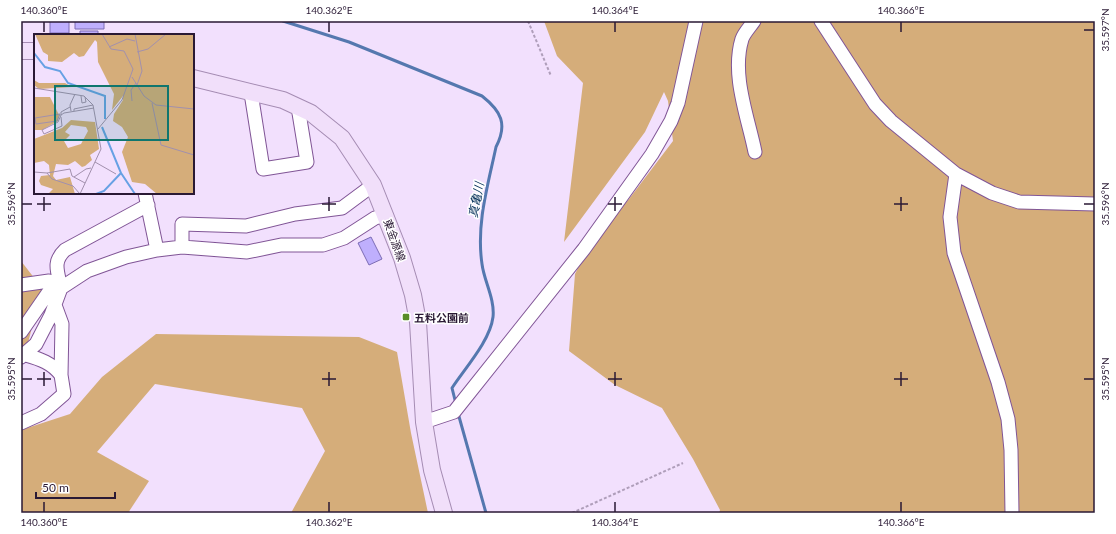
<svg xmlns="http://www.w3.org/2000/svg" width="1116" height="534" viewBox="0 0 1116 534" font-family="Lato,'Noto Sans JP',sans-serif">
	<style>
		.green { fill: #d5ad7a }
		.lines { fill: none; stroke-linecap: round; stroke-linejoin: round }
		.stream { stroke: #5578af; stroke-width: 3 }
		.building { fill: #bfaffd; stroke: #7c6cb4 }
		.minor-casing { stroke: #805596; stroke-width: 15 }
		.major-casing { stroke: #a58cb3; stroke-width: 18 }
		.path { stroke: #af9eba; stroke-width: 2; stroke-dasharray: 3 2; stroke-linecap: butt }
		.minor { stroke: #fff; stroke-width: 13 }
		.major { stroke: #f1dffa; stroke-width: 16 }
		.ticks { fill: none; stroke: #2a1934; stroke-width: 1.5 }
		.poi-dot { fill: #598e27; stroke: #fff; stroke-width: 1.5 }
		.labels { text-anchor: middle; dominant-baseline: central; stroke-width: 3; stroke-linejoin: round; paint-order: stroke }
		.street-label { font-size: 11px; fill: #2a1934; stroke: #fff }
		.poi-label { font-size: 11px; font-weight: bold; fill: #2a1934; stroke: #fff; text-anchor: start }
		.water-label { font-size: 12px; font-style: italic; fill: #052f59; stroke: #fff }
		.inset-river { fill: none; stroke: #67a1e4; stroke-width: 2 }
		.inset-road { fill: none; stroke: #a290ad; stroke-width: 1 }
		.view { fill: #0f766e; fill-opacity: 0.15; stroke: #0f766e; stroke-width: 2 }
		.inset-edge { fill: none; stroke: #2a1934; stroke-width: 2 }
		.neatline { fill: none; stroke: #2a1934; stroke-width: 1.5 }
		.ticks-label { font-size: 10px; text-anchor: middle; fill: #2a1934 }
	</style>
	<rect width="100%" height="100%" fill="#f2e0fd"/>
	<path class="green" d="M544 21H1095V513H719L720 510 693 459 662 408 615 385 569 351 575 274 591 242 629 199 673 141 668 101 664 92 645 132 564 242 583 83 557 56Z
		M21 261 42 288 28 343 21 347Z
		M156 334 359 337 397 352 411 433 428 513H291L325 451 302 408 155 384 97 452 149 481 128 513H21V430L70 414 102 377Z"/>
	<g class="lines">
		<path class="stream" d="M283 21 349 42 482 96C501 111 508 124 496 147 488 185 476 224 482 264 484 281 495 299 493 317 490 341 465 368 452 388L456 404
			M458 413 486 513"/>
	</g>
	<path class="building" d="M50 21H69V33H50Z
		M75 21H104V29H75Z
		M80 31H98V35H80Z
		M371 237 382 259 369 265 358 243Z"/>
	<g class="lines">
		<defs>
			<path id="minor" d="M754 21C750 27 744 33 742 39 731 75 748 117 755 152
				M821 21 875 104 891 121 956 174 992 193 1019 202 1095 204
				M251 93 263 169 307 162 298 107
				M956 174 950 217 954 253 998 382 1008 419 1011 450 1012 513
				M145 193 157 250
				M182 247V224L246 226 295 214 342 208 373 185
				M21 285 49 281 61 288 48 293 21 332
				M61 288C58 272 52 262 65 250L148 205
				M26 355C40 359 52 363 61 375
				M21 357 36 344 51 315 61 288 87 271 126 257 157 250 182 247 247 252 281 245H323L344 238 375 218 386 215
				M424 422 454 412 584 249 652 154 671 121 678 103 696 21
				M21 423 41 414 64 394 61 375 62 324 55 305"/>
			<path id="major" d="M21 51H35
				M193 78 283 100 311 113 342 138 373 185 402 258 413 295 418 322 424 422 432 470 444 513"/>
		</defs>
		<use href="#minor" class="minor-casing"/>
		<use href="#major" class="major-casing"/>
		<path class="path" d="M528 21 551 76
			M572 513 683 463"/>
		<use href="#minor" class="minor"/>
		<use href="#major" class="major"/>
	</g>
	<path class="ticks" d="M44 22V32M329 22V32M615 22V32M901 22V32M1084 30H1094M44 197V211M329 197V211M615 197V211M901 197V211M22 204H32M37 204H51M322 204H336M608 204H622M894 204H908M1084 204H1094M44 372V386M329 372V386M615 372V386M901 372V386M22 379H32M37 379H51M322 379H336M608 379H622M894 379H908M1084 379H1094M44 502V512M329 502V512M615 502V512M901 502V512"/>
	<rect class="poi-dot" x="402" y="313" width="8" height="8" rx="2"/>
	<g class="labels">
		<g class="street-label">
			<text transform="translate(395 240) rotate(70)">東金源線</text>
		</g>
		<g class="poi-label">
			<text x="414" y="317">五料公園前</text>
		</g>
		<g class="water-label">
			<text transform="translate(476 200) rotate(-79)">真亀川</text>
		</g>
	</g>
	<g transform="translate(34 34)">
		<rect width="160" height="160" fill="#f2e0fd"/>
		<path d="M1 0H160V160H123L111 150 98 148 88 118 94 103 88 93 79 87 80 80 89 66V62L78 76 80 60 64 28 63 8 61 6 50 22 45 23 40 19 28 28 14 27V21L9 18ZM0 46 5 49H31L38 53 5 55 0 51ZM0 63H16L25 81 24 87 8 96H0ZM37 86 61 88 65 115 56 121 58 126 51 132 48 133 41 127 34 131 22 130 19 142 22 146 36 143 41 160H14L19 155 7 151 5 147 7 142 16 141 15 131 10 127 0 129V105L28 94ZM37 91 52 93 54 97 47 110 34 114 30 107 36 101 31 98Z" fill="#d5ad7a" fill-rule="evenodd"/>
		<path class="inset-river" d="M0 19 11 33 26 37 34 49 71 62V85M87 139 101 160M62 160 70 157 87 139 68 93"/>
		<path class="inset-road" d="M101 0 108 37 103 51M75 13 93 5 101 7M103 18 114 15 132 0M98 43 110 62 122 71 160 75M0 54 50 62 59 71 67 115 46 160M47 62 48 69 52 68 51 63M98 67 97 56 102 49M118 69 127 111 160 121M37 77 36 71 41 60M40 77V75L59 71M26 80 23 87 2 90 1 84ZM27 81V78L36 73M27 83 28 92 10 100 8 96 24 88 27 81 30 79 60 74M64 95 88 66 99 35 90 17 77 15 68 0M61 128 82 140M0 138 13 139 18 145 39 152 46 160M13 139 36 135 38 142 51 149M40 143 52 135 57 134"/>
		<path class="view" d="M21 52H134V106H21Z"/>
		<rect width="160" height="160" class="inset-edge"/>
	</g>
	<rect width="1116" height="534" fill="none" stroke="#ffffff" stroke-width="44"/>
	<path d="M36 492v6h79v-6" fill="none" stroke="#2a1934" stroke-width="2"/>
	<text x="42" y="492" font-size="12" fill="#2a1934" stroke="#ffffff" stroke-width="3" paint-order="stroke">50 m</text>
	<rect x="22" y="22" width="1072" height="490" class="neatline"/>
	<g class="ticks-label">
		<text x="44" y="14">140.360°E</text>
		<text x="329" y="14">140.362°E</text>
		<text x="615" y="14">140.364°E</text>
		<text x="901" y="14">140.366°E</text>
		<text transform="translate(1105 30) rotate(-90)" y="4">35.597°N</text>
		<text transform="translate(11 204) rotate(-90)" y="4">35.596°N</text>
		<text transform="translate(1105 204) rotate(-90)" y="4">35.596°N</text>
		<text transform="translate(11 379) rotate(-90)" y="4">35.595°N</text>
		<text transform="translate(1105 379) rotate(-90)" y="4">35.595°N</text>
		<text x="44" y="526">140.360°E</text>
		<text x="329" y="526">140.362°E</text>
		<text x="615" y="526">140.364°E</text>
		<text x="901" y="526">140.366°E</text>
	</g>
</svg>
